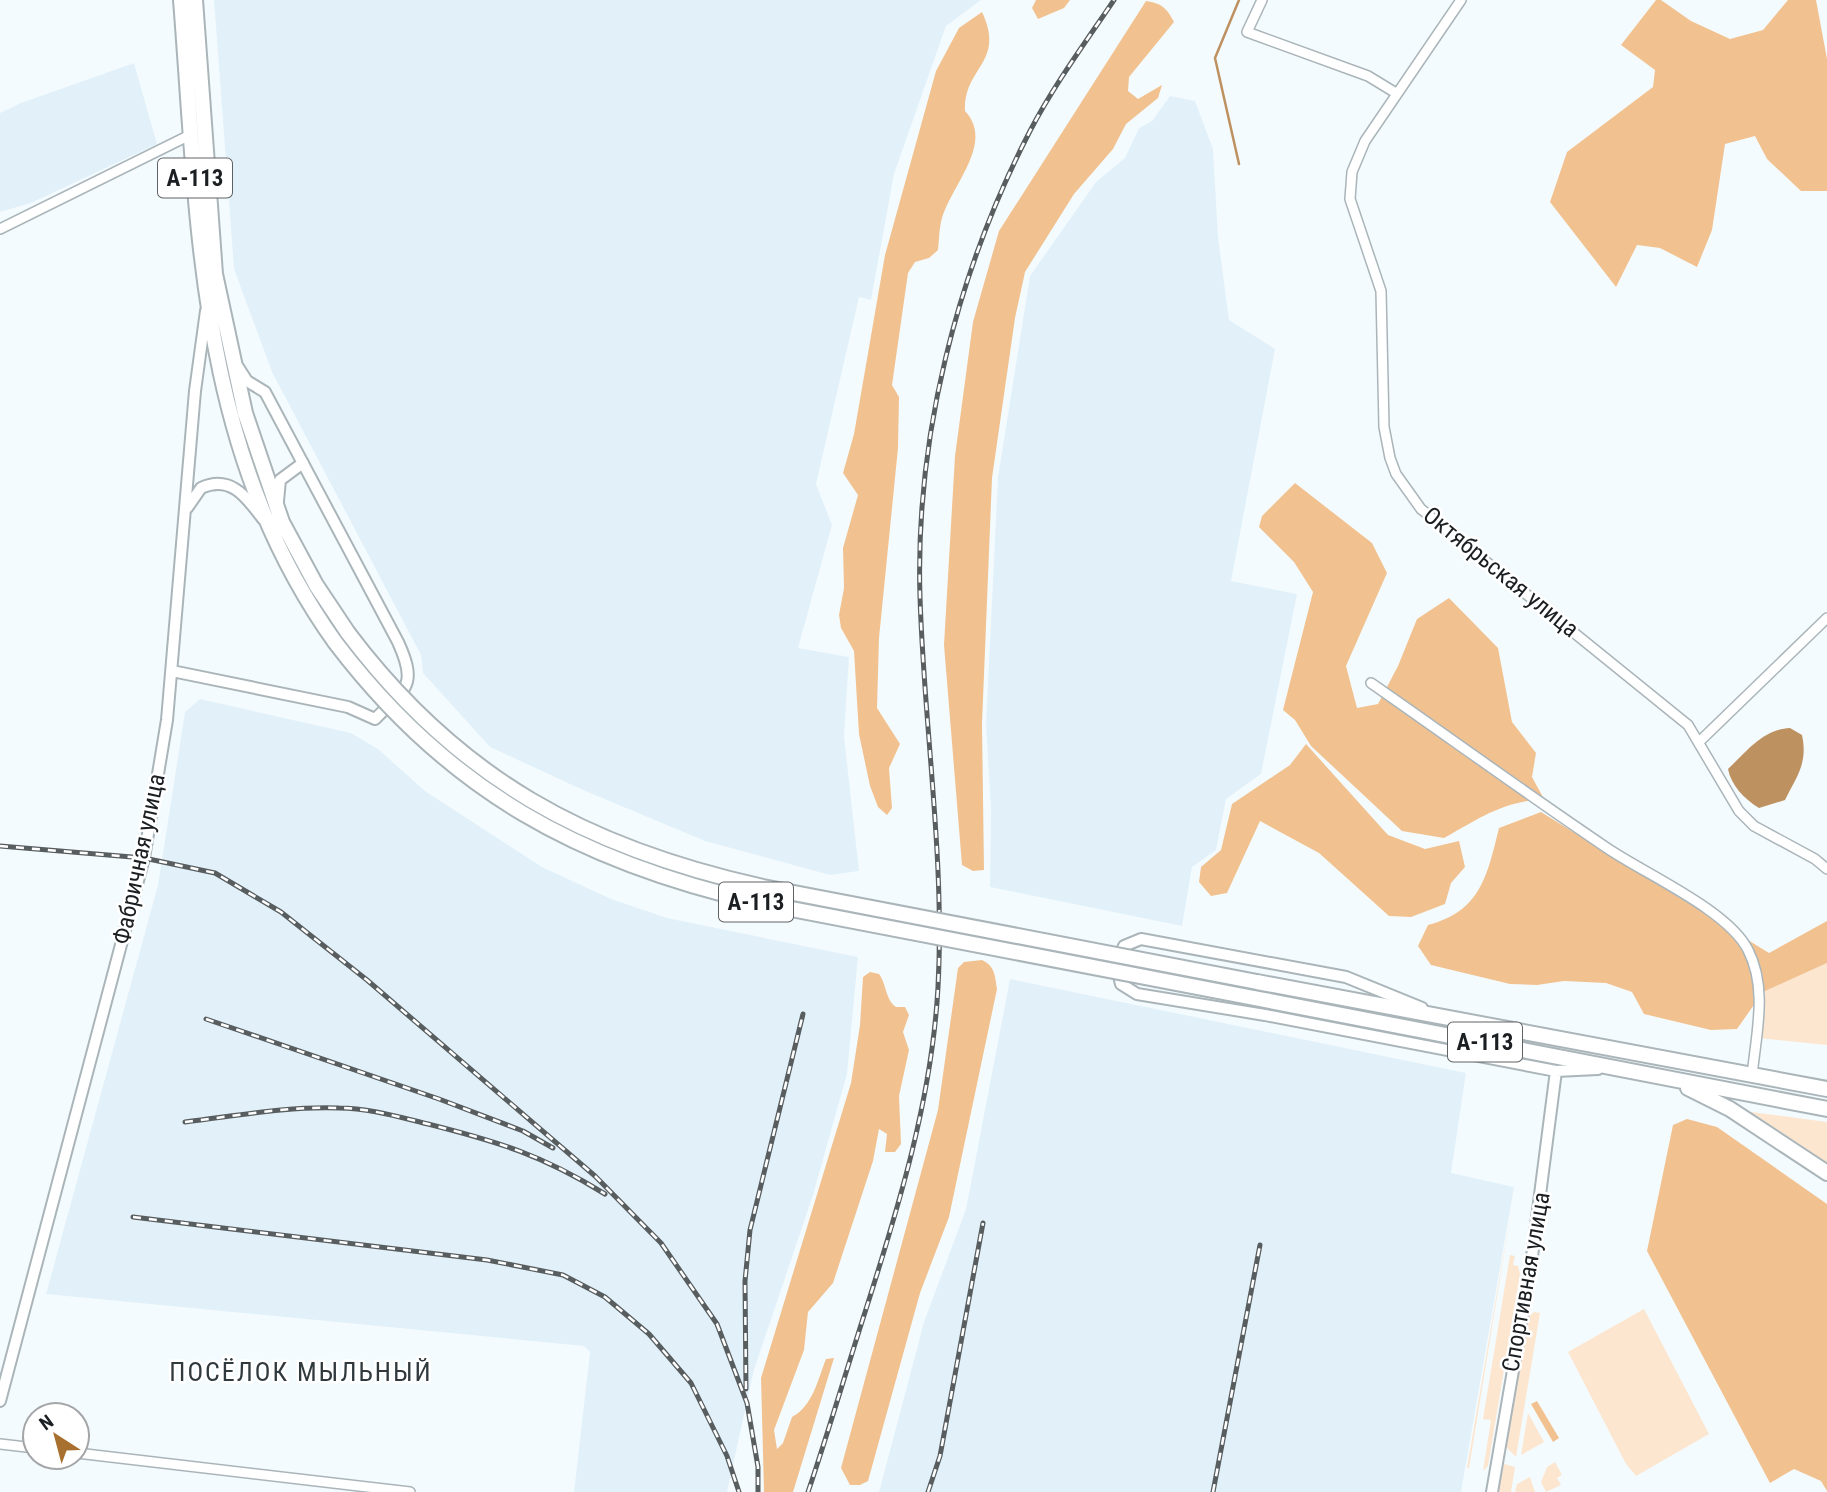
<svg xmlns="http://www.w3.org/2000/svg" width="1827" height="1492" viewBox="0 0 1827 1492" font-family="'Roboto Condensed',sans-serif">
	<style>
		.built { fill: #e2f1f9 }
		.green { fill: #fce6cf }
		.forest { fill: #f1c290 }
		.water { fill: #be9161 }
		.lines { fill: none; stroke-linecap: round; stroke-linejoin: round }
		.stream { stroke: #be9161; stroke-width: 2.5 }
		.minor-casing { stroke: #aab5ba; stroke-width: 12 }
		.tertiary-casing { stroke: #aab5ba; stroke-width: 14 }
		.trunk-casing { stroke: #aab5ba; stroke-width: 18 }
		.minor { stroke: #fff; stroke-width: 9 }
		.tertiary { stroke: #fff; stroke-width: 10 }
		.trunk { stroke: #fff; stroke-width: 14 }
		.rail-casing { stroke: #585d5f; stroke-width: 5 }
		.rail { stroke: #fff; stroke-width: 2.5; stroke-dasharray: 8; stroke-linecap: butt }
		.trunk-bridge-casing { stroke: #aab5ba; stroke-width: 18; stroke-linecap: butt }
		.trunk-bridge { stroke: #fff; stroke-width: 14 }
		.labels { text-anchor: middle; dominant-baseline: central; stroke-width: 5; stroke-linejoin: round; paint-order: stroke }
		.shield { fill: #fff; stroke: #5f6264; stroke-width: 2 }
		.shield-label { font-size: 23px; font-weight: bold; fill: #1b1f21 }
		.street-label { font-size: 24px; fill: #1b1f21; stroke: #fff }
		.neighbourhood-label { font-size: 26px; letter-spacing: 2px; fill: #30393d; stroke: #fff }
	</style>
	<rect width="100%" height="100%" fill="#f4fbfe"/>
	<path class="built" d="M214 0H981L946 26 894 174 871 300 859 297 816 484 832 525 798 648 849 657 844 736 859 871 830 875 705 841 583 790 490 747 423 673 421 655 272 372 234 269Z
		M134 63 157 144 31 203 0 212V113L21 103Z
		M1170 96 1195 101 1213 149 1218 237 1229 320 1275 349 1231 581 1297 594 1261 774 1226 799 1216 850 1192 867 1182 926 990 887 991 809 986 725 998 477 1030 276 1096 182 1125 158 1139 128 1152 121Z
		M200 699 351 733 378 749 425 791 542 867 611 899 667 918 858 957 847 1074 813 1195 754 1370 727 1492H574L590 1352 584 1346 46 1294 158 885 185 712Z
		M1010 979 1466 1073 1451 1173 1514 1187 1461 1492H879L924 1322 966 1209Z"/>
	<path class="green" d="M1827 963V1045L1759 1038 1763 992Z
		M1398 1032 1580 1066 1564 1068 1415 1039Z
		M1744 1111 1827 1122V1165Z
		M1512 1205 1469 1468H1467Z
		M1510 1255 1515 1256 1513 1265 1518 1266 1520 1274 1488 1466 1483 1471 1491 1420 1483 1419Z
		M1644 1309 1709 1434 1636 1476 1626 1464 1568 1352Z
		M1534 1312 1540 1313 1516 1457 1505 1446 1527 1318Z
		M1528 1413 1544 1442 1521 1455Z
		M1555 1462 1562 1475 1557 1478 1561 1485 1546 1492 1541 1482 1547 1467Z
		M1504 1464 1515 1467 1511 1492H1498Z
		M1530 1477 1535 1492H1515L1517 1484Z"/>
	<path class="forest" d="M1036 0H1070L1064 8 1038 19 1032 8Z
		M1656 0H1661L1691 21 1730 39 1763 30 1788 0H1816L1827 59V191H1801L1767 159 1755 136 1725 144 1712 230 1697 267 1660 248 1637 245 1616 287 1550 202 1567 152 1653 87 1655 70 1621 45Z
		M1146 1C1161 3 1167 8 1174 22L1129 77 1128 91 1138 99 1162 85 1158 98 1126 124 1113 149 1074 194 1025 272 1015 318 992 478 982 724 984 870 973 871 962 865 944 645 955 456 973 322 999 231Z
		M982 12C1006 63 963 67 965 111 996 144 949 187 941 222 939 231 939 241 938 250L929 258 915 262 908 273 892 385 899 397 898 448 879 638 877 708 900 744 889 768 892 808 887 815 878 807 870 786 859 734 854 651 841 628 839 615 844 588 843 548 858 495 843 473 854 434 885 255 936 71 959 28Z
		M1295 483 1372 543 1387 573 1346 666 1357 708 1378 704 1398 666 1417 619 1449 598 1498 648 1512 722 1536 753 1532 777 1544 799C1501 802 1480 818 1444 838L1402 831 1311 746 1295 720 1283 710 1313 592 1294 562 1259 527 1262 516Z
		M1306 744 1388 835 1425 849 1459 841 1465 867 1451 883 1445 904 1411 917 1389 916 1319 853 1260 821 1227 893 1211 896 1199 882 1201 867 1221 850 1232 804 1290 765Z
		M1541 812 1769 953 1827 921V963L1763 992 1737 1029 1711 1030 1644 1014 1632 992 1606 983 1564 981 1537 985 1510 984 1431 965 1418 946 1428 925C1481 911 1487 876 1499 828Z
		M982 960C995 966 995 976 997 989L949 1217 920 1293 868 1481 860 1485H850L841 1468 938 1110 958 968 964 962Z
		M870 972 879 974C887 985 885 999 896 1007H905L909 1015 903 1032 909 1050 899 1096 901 1144 895 1152H885L887 1134 879 1129 873 1161 833 1283 808 1312 804 1350 774 1430 777 1449 783 1443 792 1417C813 1406 818 1379 826 1359L834 1358 793 1492H764L761 1378 851 1083 860 1025 863 977Z
		M1687 1119 1717 1127 1827 1204V1491L1821 1481 1794 1469 1770 1483 1647 1251 1673 1125Z
		M1537 1401 1559 1438 1553 1442 1531 1404Z"/>
	<path class="water" d="M1790 728 1802 735C1808 763 1797 776 1785 800L1759 808C1744 799 1731 785 1728 769 1746 752 1763 729 1790 728Z"/>
	<g class="lines">
		<path class="stream" d="M1239 0 1215 58 1239 164"/>
		<defs>
			<path id="minor" d="M1262 0 1247 32 1368 76 1396 93
				M1461 0 1365 141 1352 172 1350 199 1381 291 1384 427 1390 458 1396 474 1421 509 1688 725 1739 811 1754 826 1815 859 1827 869
				M0 229 192 134
				M1371 683C1450 738 1527 794 1607 848 1645 874 1728 910 1748 950 1768 989 1756 1034 1752 1076
				M1700 741 1827 618
				M0 1444 35 1448
				M77 1453 410 1492"/>
			<path id="tertiary" d="M278 501 280 480 303 463
				M187 508 201 488C231 474 247 498 263 519
				M172 671 348 707 375 719C406 688 418 686 398 642L265 392 247 381 238 367
				M1422 1008 1346 977 1141 939 1124 946 1116 964 1121 984 1137 994 1265 1015 1556 1071 1598 1069
				M0 1401 144 858 167 720 195 391 206 311
				M1492 1492 1530 1272 1556 1071"/>
			<path id="trunk" d="M181 0C199 227 197 448 335 642
				M195 0 215 274 245 413 282 522 316 585 348 633
				M1257 982 1827 1089
				M1254 998 1827 1109
				M1688 1088 1730 1109 1827 1173"/>
		</defs>
		<use href="#minor" class="minor-casing"/>
		<use href="#tertiary" class="tertiary-casing"/>
		<use href="#trunk" class="trunk-casing"/>
		<use href="#minor" class="minor"/>
		<use href="#tertiary" class="tertiary"/>
		<use href="#trunk" class="trunk"/>
		<defs>
			<path id="rail" d="M0 846 144 858 215 873 281 912 367 980 595 1176 661 1243 717 1324 747 1403 758 1467V1492
				M206 1019 439 1099 523 1131 553 1148
				M185 1122C236 1116 288 1106 339 1108 368 1108 399 1117 428 1124 499 1142 542 1155 605 1194
				M133 1217 487 1260 563 1275 605 1297 649 1334 691 1383 727 1456 739 1492
				M746 1389 745 1281 750 1230 803 1014
				M808 1492C829 1430 847 1368 867 1306 900 1202 932 1097 938 987 945 857 924 728 920 597 915 438 957 272 1030 131 1054 85 1085 43 1114 0
				M928 1492 940 1456 983 1223
				M1213 1492 1260 1245"/>
		</defs>
		<use href="#rail" class="rail-casing"/>
		<use href="#rail" class="rail"/>
		<defs>
			<path id="trunk-bridge" d="M348 633C458 779 587 848 763 887L1257 982
				M335 642C448 791 580 862 760 903L1254 998"/>
		</defs>
		<use href="#trunk-bridge" class="trunk-bridge-casing"/>
		<use href="#trunk-bridge" class="trunk-bridge"/>
	</g>
	<g class="labels">
		<g class="shield">
			<rect x="158" y="158.5" width="74" height="39" rx="5"/>
			<rect x="719" y="882.5" width="74" height="39" rx="5"/>
			<rect x="1448" y="1022.5" width="74" height="39" rx="5"/>
		</g>
		<g class="shield-label">
			<text x="195" y="178">А-113</text>
			<text x="756" y="902">А-113</text>
			<text x="1485" y="1042">А-113</text>
		</g>
		<g class="street-label">
			<text transform="translate(1501 572) rotate(39)">Октябрьская улица</text>
			<text transform="translate(139 859) rotate(-78)">Фабричная улица</text>
			<text transform="translate(1526 1282) rotate(-80)">Спортивная улица</text>
		</g>
		<g class="neighbourhood-label">
			<text x="301" y="1372">ПОСЁЛОК МЫЛЬНЫЙ</text>
		</g>
	</g>
	<g transform="translate(56 1436) rotate(324)"><circle r="33" fill="#ffffff" stroke="#a4a5a6" stroke-width="2"/>
	<path d="M0-5L12 26L0 18L-12 26Z" fill="#a8702e"/>
	<text y="-10" font-size="19" font-weight="bold" text-anchor="middle" fill="#1b1f21">N</text>
	</g>
</svg>
